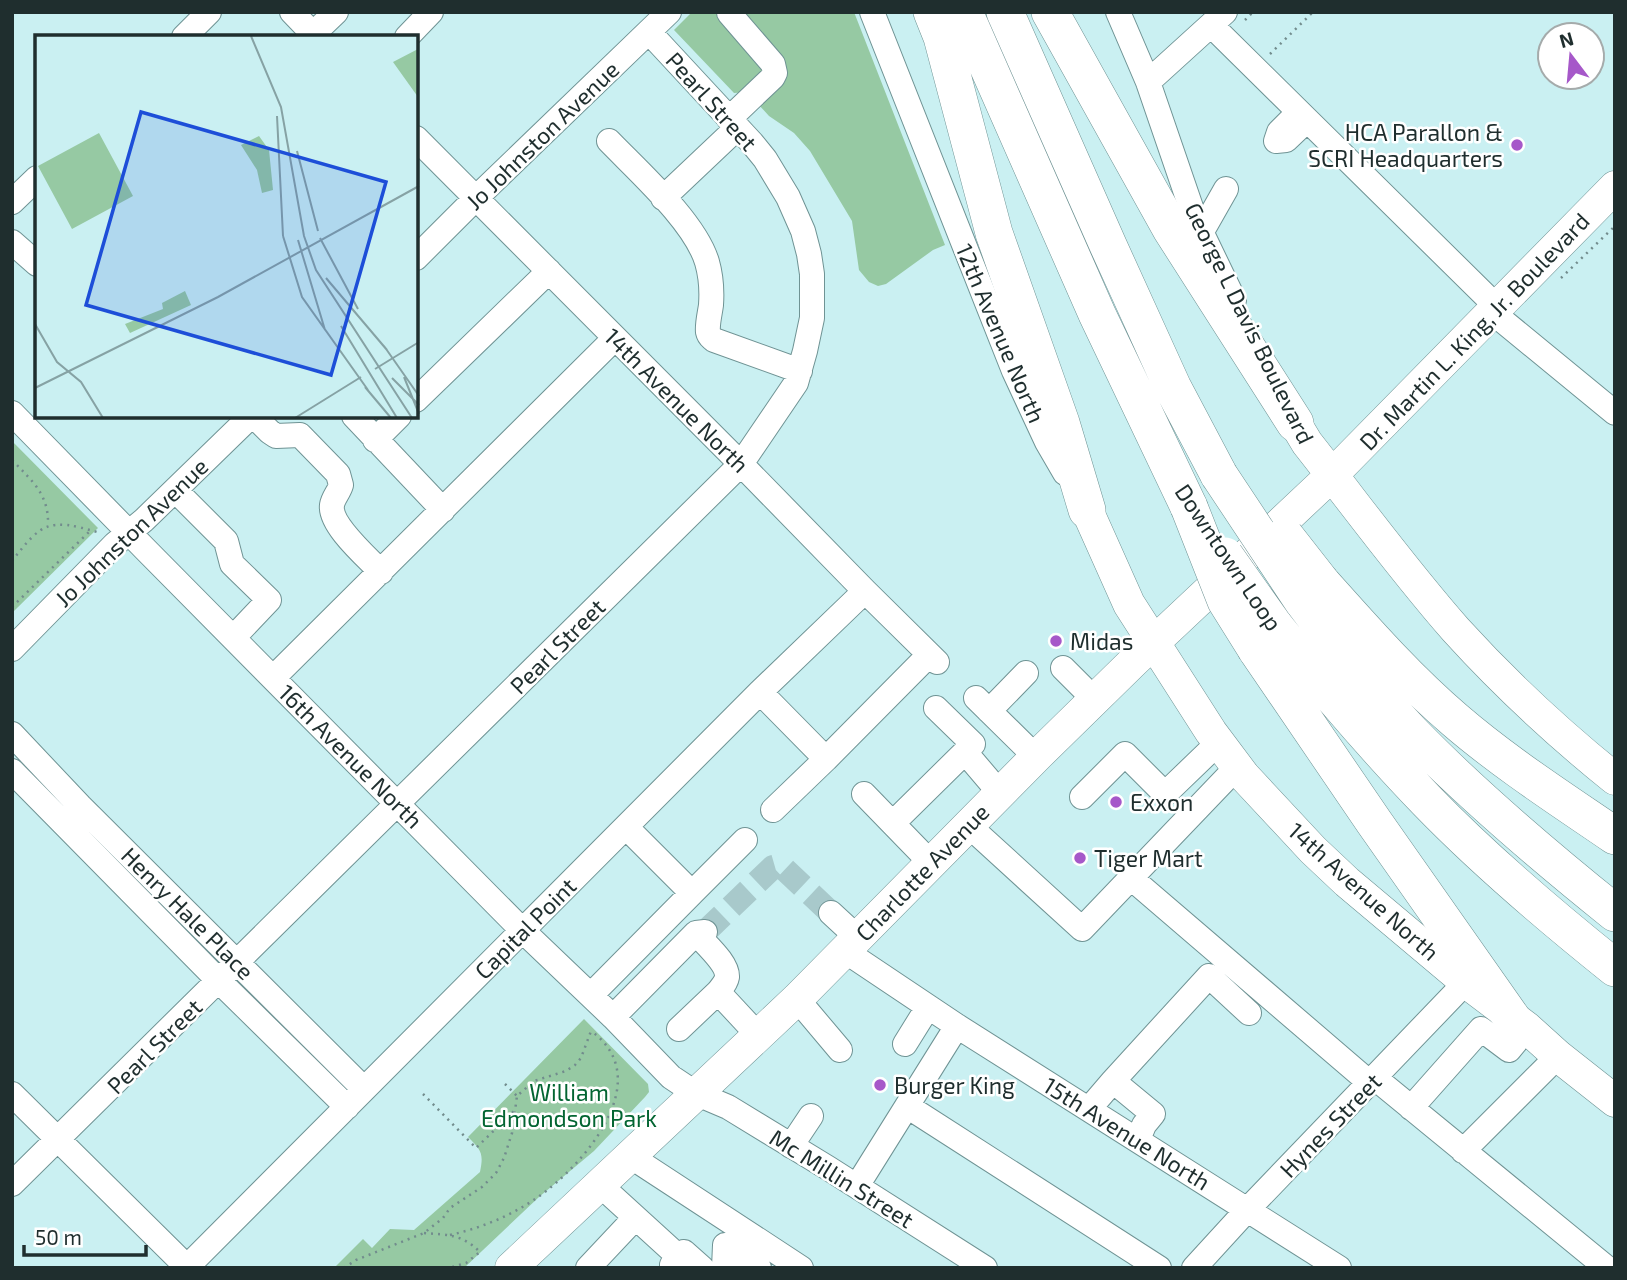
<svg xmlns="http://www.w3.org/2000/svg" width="1627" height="1280" viewBox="0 0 1627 1280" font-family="'Exo 2',sans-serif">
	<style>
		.green { fill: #96c9a3 }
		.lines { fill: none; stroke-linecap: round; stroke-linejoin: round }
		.minor-tunnel { stroke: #a8c9cb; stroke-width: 24; stroke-dasharray: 24 12; stroke-linecap: butt }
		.minor-casing { stroke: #6f9394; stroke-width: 26 }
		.major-casing { stroke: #6f9394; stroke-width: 33 }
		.highway-casing { stroke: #6f9394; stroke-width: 38 }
		.path { stroke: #728c8d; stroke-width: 2.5; stroke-dasharray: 2 5; stroke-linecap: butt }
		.minor { stroke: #fff; stroke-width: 24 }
		.major { stroke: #fff; stroke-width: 32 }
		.highway { stroke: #fff; stroke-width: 37 }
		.highway-bridge-casing { stroke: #6f9394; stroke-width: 38; stroke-linecap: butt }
		.highway-bridge { stroke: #fff; stroke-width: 37 }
		.poi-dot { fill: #a658c9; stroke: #fff; stroke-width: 2.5 }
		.labels { text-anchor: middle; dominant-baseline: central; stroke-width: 5; stroke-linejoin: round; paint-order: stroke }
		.street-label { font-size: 23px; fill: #1f2e2e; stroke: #fff }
		.poi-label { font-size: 23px; fill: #1f2e2e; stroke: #fff; text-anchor: start }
		.park-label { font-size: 23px; fill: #036532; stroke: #fff }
		.inset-road { fill: none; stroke: #86a2a4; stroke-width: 2 }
		.view { fill: #1d4ed8; fill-opacity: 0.15; stroke: #1d4ed8; stroke-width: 3.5 }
		.inset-edge { fill: none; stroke: #1f2e2e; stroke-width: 3.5 }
	</style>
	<rect width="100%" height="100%" fill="#caf0f2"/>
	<path class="green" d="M692 12H843L845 14 854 12 945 245 933 250 886 284 878 286 869 282 859 270 852 221 810 151 794 133 769 116 747 92 734 93 674 30Z
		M12 441 98 528 12 613Z
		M584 1019 648 1084 649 1092 645 1097 594 1151 539 1197 464 1268H334L363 1239 372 1248 390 1229 414 1230 480 1172C484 1153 481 1150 468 1137Z"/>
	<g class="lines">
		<path class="minor-tunnel" d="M705 932 773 867 780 865 831 913"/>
		<defs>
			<path id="minor" d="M292 12 316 37
				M872 12 1014 371 1047 442 1065 473
				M1118 12 1148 82 1195 219 1234 300
				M1211 25 1497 307
				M313 34 336 12
				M184 37 209 12
				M407 37 431 12
				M1148 82 1225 12
				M1299 112 1279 132 1276 141 1286 140 1307 120
				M729 119 773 77 775 73 773 64 729 13
				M416 138 741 464 865 591 937 662
				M609 141C639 172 695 222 707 262 711 276 712 291 711 305 710 313 707 324 708 332 709 337 711 337 714 340L800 371
				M663 198 737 128
				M12 202 37 178
				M1201 233 1226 189
				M12 242 37 264
				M416 258 476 198 669 12
				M1492 312 1615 413
				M416 400 549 271
				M12 413 146 550 523 931 613 1017 671 1077 695 1093 728 1107 828 1168 985 1268
				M254 416 270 432 276 436 300 435 338 474 341 485C339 492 333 498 332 505 329 525 368 558 381 572
				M354 416 443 510
				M375 440 399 416
				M175 490 226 541 232 564 269 600 233 638
				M12 649 115 544 144 520 251 416
				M1063 668 1095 700
				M273 678 615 338
				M760 692 826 759 929 655
				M976 698 1036 757
				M936 708 973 744 965 752
				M989 711 1026 673
				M12 734 80 806 364 1089
				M12 771 219 981 347 1107
				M864 794 931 863
				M1082 797 1125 754 1165 794 1219 742
				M773 810 826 759
				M893 823 965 752 999 792
				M968 825 1082 929 1237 767
				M1131 878 1370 1083
				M692 893 745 840
				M831 913 858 938
				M696 933C705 944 728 963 727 977 726 983 722 987 718 992
				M845 951 957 1026 1339 1268
				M591 995 692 893 626 827
				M797 999 840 1050
				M613 1017 696 933 705 932
				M679 1029 718 992 758 1035
				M905 1044 928 1007
				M1375 1078 1607 1268
				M1113 1081 1209 976 1249 1013
				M12 1094 188 1268
				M907 1106 1159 1268
				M1411 1108 1481 1029 1509 1050 1527 1028
				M1089 1109 1113 1081 1153 1114 1144 1125 1138 1140
				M791 1146 811 1116
				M1463 1151 1558 1056
				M630 1156 801 1268
				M12 1184 741 464 796 383 805 351 812 318V274L809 254 803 231 788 197 765 159 752 143 649 32
				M600 1185 679 1257
				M857 1186 957 1026
				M672 1265 684 1252 702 1268
				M187 1267 760 692 865 591
				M588 1268 635 1218
				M724 1268 725 1245 759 1268
				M1194 1268 1248 1209 1466 982"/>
			<path id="major" d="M1295 423 1307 443C1356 505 1403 570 1456 630 1505 684 1559 734 1615 779
				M1087 510 1129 604 1211 732 1244 776 1313 850 1347 882 1466 982 1527 1028 1558 1056 1615 1101
				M511 1268 797 999 1039 754 1134 661 1332 475 1615 187"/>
			<path id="highway" d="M932 12 942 37 994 233 1061 423 1087 510
				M964 12 1097 314 1189 507
				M1005 12 1108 245 1173 388 1219 475
				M1050 12 1171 229 1295 423
				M1321 582C1364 630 1406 678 1455 720 1505 763 1561 799 1615 836
				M1302 600C1336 645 1371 691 1411 732 1474 797 1544 856 1615 913
				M1273 624C1322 685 1373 745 1427 801 1485 861 1550 916 1615 968
				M1256 649 1374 822 1511 1017"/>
		</defs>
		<use href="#minor" class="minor-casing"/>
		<use href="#major" class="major-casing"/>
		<use href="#highway" class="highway-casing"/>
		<path class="path" d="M1245 20 1253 12
			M1270 54 1313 12
			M1561 278 1615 226
			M12 460C32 481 49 494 48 525
			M12 561C42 522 49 518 97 532
			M12 607 90 531
			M505 1084 517 1096
			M423 1094 476 1148 514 1111
			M424 1233C448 1235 462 1234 480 1252L466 1263 449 1268
			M450 1235C481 1228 511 1216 538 1197 584 1165 658 1079 591 1031
			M344 1268 356 1260 424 1233 443 1218 450 1208 482 1187 496 1173 504 1158 512 1133 517 1096 534 1081 566 1071 575 1065 581 1058 591 1031"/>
		<use href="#minor" class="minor"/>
		<use href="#major" class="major"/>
		<use href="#highway" class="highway"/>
		<defs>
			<path id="highway-bridge" d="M1219 475 1302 600
				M1189 507 1226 601 1256 649
				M1285 536 1321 582
				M1225 556 1273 624"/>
		</defs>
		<use href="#highway-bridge" class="highway-bridge-casing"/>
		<use href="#highway-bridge" class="highway-bridge"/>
	</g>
	<g class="poi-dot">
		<circle cx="1517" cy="145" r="7"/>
		<circle cx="1056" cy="641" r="7"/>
		<circle cx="1116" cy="802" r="7"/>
		<circle cx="1080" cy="858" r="7"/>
		<circle cx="880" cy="1085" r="7"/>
	</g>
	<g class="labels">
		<g class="street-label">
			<text transform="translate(712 101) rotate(48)">Pearl Street</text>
			<text transform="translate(542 135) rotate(-44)">Jo Johnston Avenue</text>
			<text transform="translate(1250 323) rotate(64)">George L Davis Boulevard</text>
			<text transform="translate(1474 331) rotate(-46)">Dr. Martin L. King, Jr. Boulevard</text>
			<text transform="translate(1001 333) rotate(67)">12th Avenue North</text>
			<text transform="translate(677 400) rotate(45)">14th Avenue North</text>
			<text transform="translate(131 532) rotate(-44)">Jo Johnston Avenue</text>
			<text transform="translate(1229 557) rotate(56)">Downtown Loop</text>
			<text transform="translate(557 646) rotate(-45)">Pearl Street</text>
			<text transform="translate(351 756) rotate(45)">16th Avenue North</text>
			<text transform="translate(922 872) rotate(-46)">Charlotte Avenue</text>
			<text transform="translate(1364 891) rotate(42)">14th Avenue North</text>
			<text transform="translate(188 913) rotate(45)">Henry Hale Place</text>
			<text transform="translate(525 928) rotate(-45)">Capital Point</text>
			<text transform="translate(154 1046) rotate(-45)">Pearl Street</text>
			<text transform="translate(1330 1125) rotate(-46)">Hynes Street</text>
			<text transform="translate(1127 1133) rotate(32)">15th Avenue North</text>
			<text transform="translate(842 1178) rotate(32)">Mc Millin Street</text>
		</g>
		<g class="poi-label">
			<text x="1503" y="132" text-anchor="end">HCA Parallon &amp;<tspan x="1503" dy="26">SCRI Headquarters</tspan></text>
			<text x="1070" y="641">Midas</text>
			<text x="1130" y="802">Exxon</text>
			<text x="1094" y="858">Tiger Mart</text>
			<text x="894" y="1085">Burger King</text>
		</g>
		<g class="park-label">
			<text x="569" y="1092">William<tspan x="569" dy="26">Edmondson Park</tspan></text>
		</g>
	</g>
	<g transform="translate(35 35)">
		<rect width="383" height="383" fill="#caf0f2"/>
		<path d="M383 14V62L358 27ZM64 98 98 161 37 194 3 131ZM224 101 234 115 238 155 227 158 222 135 206 110ZM150 256 156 270 95 298 90 289 128 274 127 268Z" fill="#96c9a3"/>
		<path class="inset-road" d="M216 1 246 72 269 201 281 235 377 383M242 81 248 201M262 116 283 196M248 201 267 262 333 355M285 203 323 274M263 205 290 295M291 243 352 315M0 289 22 327 46 347 68 383M306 291 362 383M349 311 384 361M340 334 384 307M369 342 384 379M357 343 384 370M330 352 356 383M0 353 183 262 384 151M260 383 326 342"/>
		<path class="view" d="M106 77 351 147 296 340 51 270Z"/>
		<rect width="383" height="383" class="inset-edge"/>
	</g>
	<rect width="1627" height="1280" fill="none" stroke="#1f2e2e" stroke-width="28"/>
	<g transform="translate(1571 56) rotate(344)"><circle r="33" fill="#ffffff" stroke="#a5abab" stroke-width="2"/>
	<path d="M0-5L12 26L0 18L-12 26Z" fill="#a658c9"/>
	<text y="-10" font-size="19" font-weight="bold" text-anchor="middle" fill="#1f2e2e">N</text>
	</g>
	<path d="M24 1245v10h122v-10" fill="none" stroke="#1f2e2e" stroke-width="3.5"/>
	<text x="35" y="1245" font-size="21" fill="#1f2e2e" stroke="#ffffff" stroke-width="5" paint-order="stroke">50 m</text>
</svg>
